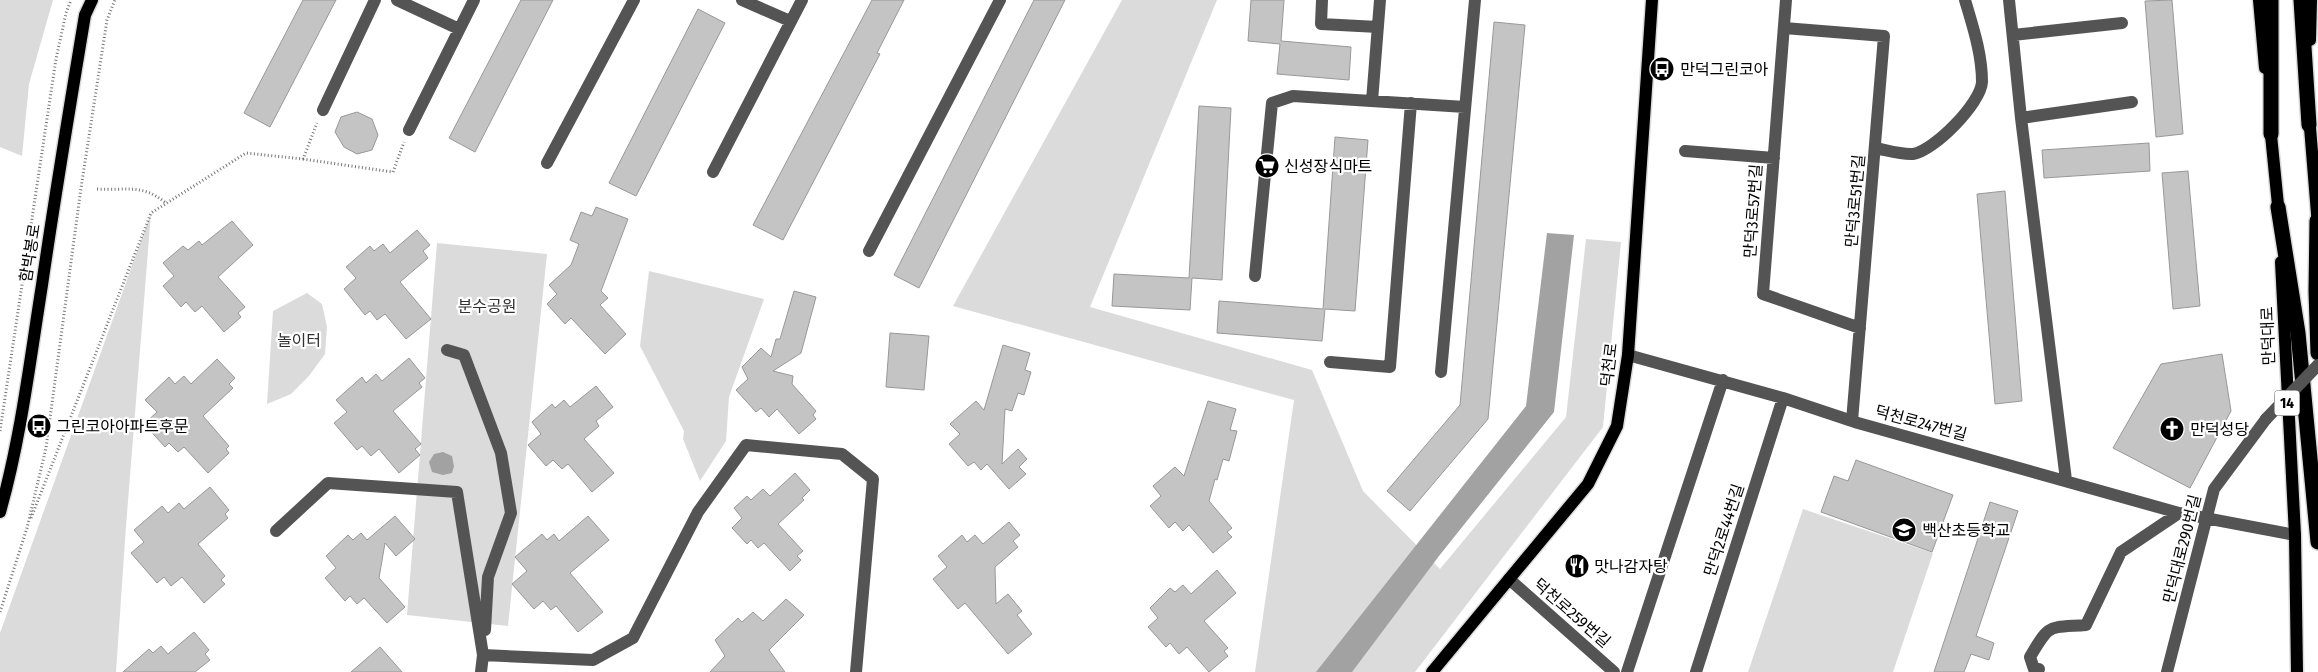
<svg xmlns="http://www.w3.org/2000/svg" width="2318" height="672" viewBox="0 0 2318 672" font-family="'Fira Sans Condensed','Noto Sans KR',sans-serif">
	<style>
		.green { fill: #dbdbdb }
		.water { fill: #a2a2a2 }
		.building { fill: #c4c4c4; stroke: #989898 }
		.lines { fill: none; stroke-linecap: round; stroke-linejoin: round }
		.major-casing { stroke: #dbdbdb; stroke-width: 15 }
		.highway-casing { stroke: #dbdbdb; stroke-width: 18 }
		.path { stroke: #767676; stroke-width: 3; stroke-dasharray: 1 2.5; stroke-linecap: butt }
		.minor { stroke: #545454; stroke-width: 12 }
		.major { stroke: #000; stroke-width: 12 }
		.highway { stroke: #000; stroke-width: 15 }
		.minor-bridge { stroke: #545454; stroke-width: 12 }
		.labels { text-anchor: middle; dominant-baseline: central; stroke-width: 4.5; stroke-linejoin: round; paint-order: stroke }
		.shield { fill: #fff; stroke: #4c4c4c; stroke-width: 1 }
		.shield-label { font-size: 15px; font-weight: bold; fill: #000 }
		.poi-label { font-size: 16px; fill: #000; stroke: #fff; text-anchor: start }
		.street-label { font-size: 16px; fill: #000; stroke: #fff }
		.park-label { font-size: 16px; fill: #323232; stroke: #fff }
	</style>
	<rect width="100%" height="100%" fill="#fff"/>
	<path class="green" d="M0 0H53L29 84 22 156 0 147Z
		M1122 0H1217L1090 307 1312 370 1363 491 1440 569 1566 417 1586 239 1621 242 1603 427 1415 672H1255L1294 400 953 306Z
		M151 213 126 526 116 672H0V633Z
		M437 243 547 254 508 626 407 615Z
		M649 271 764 299 729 397 726 441 700 481 683 439 684 431 640 346Z
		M307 293 322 304 327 327 325 354 309 376 291 394 267 404 273 311Z
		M1803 509 1933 553 1893 672H1748Z"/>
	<path class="water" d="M1547 233 1574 235 1554 412 1439 556 1352 672H1316L1526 406Z
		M443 452 452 456 454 466 452 473 443 475 432 472 429 462 434 454Z"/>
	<path class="building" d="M303 0H336L270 127 244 113Z
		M521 0H553L475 152 449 138Z
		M872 0H904L877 53 880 54 783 240 753 225Z
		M1034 0H1065L919 288 894 275Z
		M1251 0H1284L1281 41 1351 47 1349 80 1277 74 1280 44 1248 41Z
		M2172 0 2183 134 2156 137 2145 1Z
		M698 9 725 23 636 196 609 183Z
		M1494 22 1525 25 1488 419 1410 511 1387 491 1460 405Z
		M1199 106 1231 108 1222 280 1192 278 1190 310 1112 306 1114 274 1189 278Z
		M357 112 372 119 378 135 372 150 357 154 344 147 335 132 341 117Z
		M1335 137 1368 140 1355 311 1325 309 1322 341 1217 333 1219 301 1323 309Z
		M2149 143 2150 171 2044 178 2042 150Z
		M2188 171 2200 306 2173 309 2162 173Z
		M2005 191 2022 401 1995 404 1977 194Z
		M596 207 628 219 601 291 608 298 600 305 626 334 605 354 571 318 565 324 547 304 557 294 549 285 571 265 579 244 570 240 581 212 592 216Z
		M232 221 253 245 218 277 245 307 238 313 241 317 224 332 202 306 195 312 186 302 181 307 163 286 174 276 163 263 183 246 188 250 199 241 202 245Z
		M417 230 430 245 423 251 428 258 400 282 431 319 406 339 385 314 377 320 370 311 365 315 344 289 356 278 346 267 370 246 374 251 383 244 390 253Z
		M794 291 816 297 801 353 773 371 793 376 792 384 816 411 813 415 816 419 799 434 777 409 769 417 761 408 756 412 736 390 748 379 742 367 761 348 771 357 776 339H780Z
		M890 333 929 336 924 390 886 387Z
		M1003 345 1030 353 1025 370 1031 372 1024 395 1018 393 1012 411 1005 409 1002 464 1018 449 1027 459 1019 467 1026 474 1009 489 987 464 981 470 974 462 968 466 949 444 960 434 950 424 976 401 984 410Z
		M2222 354 2231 411 2190 488 2113 448 2161 364Z
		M409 358 425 378 419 383 422 387 393 411 421 444 415 449 420 455 399 473 379 449 371 456 362 446 357 450 334 423 347 412 336 400 362 377 366 383 376 374 382 381Z
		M217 359 235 378 229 384 233 388 203 416 229 446 226 449 229 453 208 473 184 447 178 452 169 443 165 447 144 424 157 412 145 400 169 377 175 384 184 376 191 384Z
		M596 386 613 407 596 421 599 426 584 439 614 473 592 492 568 464 562 469 553 460 546 466 528 445 541 434 532 422 552 404 555 408 564 400 570 407Z
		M1208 401 1236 409 1230 430 1237 431 1229 461 1223 459 1217 480 1215 479 1209 501 1232 528 1227 532 1232 537 1213 553 1189 525 1183 531 1175 522 1169 528 1150 506 1161 496 1153 486 1175 467 1184 476Z
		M1856 460 1953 495 1932 552 1821 512 1834 476 1848 481Z
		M795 473 810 490 802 498 804 500 778 524 803 551 797 556 801 560 790 571 764 543 758 548 751 540 747 544 732 528 742 518 734 508 747 496 751 500 763 489 770 496Z
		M210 487 229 510 225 514 228 518 198 544 225 576 221 580 225 584 204 603 182 577 171 586 164 577 157 583 131 553 144 542 134 530 162 506 168 513 179 503 184 509Z
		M1990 502 2018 511 1976 636 1994 643 1989 660 1971 654 1964 672H1934Z
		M395 516 415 539 396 556 385 543 379 578 405 607 387 623 364 598 357 604 350 596 345 601 325 578 336 568 326 556 348 535 353 540 361 533 367 540Z
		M588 516 609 540 570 573 603 612 578 632 556 606 551 610 543 601 534 609 512 584 527 571 515 557 542 534 547 540 554 534 559 541Z
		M1009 522 1020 535 1013 541 1018 547 995 567 996 604 1008 594 1022 611 1017 615 1032 634 1008 654 965 603 958 609 933 579 947 567 938 556 962 535 967 542 975 535 983 544Z
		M1217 570 1236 593 1204 621 1228 648 1224 651 1228 656 1209 672 1187 647 1179 654 1170 643 1166 647 1148 627 1158 618 1150 608 1170 588 1175 592 1183 585 1191 594Z
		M786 599 804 615 769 650 785 672H710L725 656 715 640 738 618 742 622 753 612 763 621Z
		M194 632 209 650 205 654 210 660 195 672H123L149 649 153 653 161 646 168 654Z
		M380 647 402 672H351Z"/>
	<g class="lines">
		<defs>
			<path id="major" d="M2259 0 2265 68
				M2310 40 2311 0
				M2309 115 2318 226
				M2270 125 2279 215
				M2281 262 2295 535 2297 672
				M0 512C21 438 30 360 42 285 55 195 70 105 85 15L92 0
				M1432 672 1588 484 1617 426 1628 355 1652 0"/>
			<path id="highway" d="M2301 0 2309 125
				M2271 134V0
				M2278 207 2298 333 2318 542
				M2317 221 2316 291 2318 353"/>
		</defs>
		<use href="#major" class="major-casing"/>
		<use href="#highway" class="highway-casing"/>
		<path class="path" d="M303 159 393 172 404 142
			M97 189C127 191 141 183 166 203
			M0 431 56 59 66 13 71 0
			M31 518 151 213 246 153 303 159 317 123
			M0 612 27 528 46 448 81 188 107 20 115 0"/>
		<path class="minor" d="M397 0 459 29
			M742 0 790 21
			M1322 0 1321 24 1378 27
			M1786 0 1763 294 1860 328
			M2009 0 2021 118 2066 480
			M1784 28 1884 36 1852 421
			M2013 35 2122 23
			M1372 101 1380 0
			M323 110 375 0
			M2021 118 2132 102
			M409 130 474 0
			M1875 148C1886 150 1902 155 1913 154 1934 151 1981 103 1982 82 1982 54 1973 27 1965 0
			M1685 151 1774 158
			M547 163 634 0
			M713 172 802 0
			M869 251 1000 0
			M1255 276 1272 103 1293 96 1465 107
			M447 350 464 355 501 453 511 513 488 577 485 630
			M1628 355 1783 398 1858 423 2179 513 2295 535
			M1330 362 1390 367 1411 103
			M1441 372 1475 0
			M276 531 328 483 457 492 483 655
			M1509 579 1614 672
			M2039 669H2034L2030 657C2050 623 2047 628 2086 625L2121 552 2179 513
			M481 672 483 655 593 660 633 638 698 512 746 445 842 454 873 479 856 672
			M1627 672 1723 380
			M1696 672 1783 398
			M2167 672 2214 489 2266 419"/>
		<use href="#major" class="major"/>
		<use href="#highway" class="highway"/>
		<path class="minor-bridge" d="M2266 419 2318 365"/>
	</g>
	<defs>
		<symbol id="bus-disc" viewBox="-11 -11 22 22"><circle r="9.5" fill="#000" stroke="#fff"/><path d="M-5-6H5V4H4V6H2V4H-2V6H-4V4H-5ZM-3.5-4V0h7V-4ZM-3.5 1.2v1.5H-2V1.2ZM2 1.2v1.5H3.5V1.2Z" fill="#fff"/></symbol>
		<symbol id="supermarket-disc" viewBox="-11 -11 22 22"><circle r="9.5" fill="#000" stroke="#fff"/><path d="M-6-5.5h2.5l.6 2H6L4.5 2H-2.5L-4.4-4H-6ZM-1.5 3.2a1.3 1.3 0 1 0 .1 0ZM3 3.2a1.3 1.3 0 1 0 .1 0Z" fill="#fff"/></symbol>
		<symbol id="church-disc" viewBox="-11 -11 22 22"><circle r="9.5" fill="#000" stroke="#fff"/><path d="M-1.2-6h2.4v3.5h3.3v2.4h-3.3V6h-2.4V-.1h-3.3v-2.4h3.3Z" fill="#fff"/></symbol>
		<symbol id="school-disc" viewBox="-11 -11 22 22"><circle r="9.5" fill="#000" stroke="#fff"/><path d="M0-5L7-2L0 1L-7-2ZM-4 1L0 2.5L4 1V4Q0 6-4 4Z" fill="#fff"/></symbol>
		<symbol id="restaurant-disc" viewBox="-11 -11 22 22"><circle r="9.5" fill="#000" stroke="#fff"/><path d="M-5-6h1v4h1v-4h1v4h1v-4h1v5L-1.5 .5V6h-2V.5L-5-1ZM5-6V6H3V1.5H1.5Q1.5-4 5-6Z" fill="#fff"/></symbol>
	</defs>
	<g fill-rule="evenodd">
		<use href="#bus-disc" x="1648" y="55" width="28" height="28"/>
		<use href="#supermarket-disc" x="1253" y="152" width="28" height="28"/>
		<use href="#bus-disc" x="25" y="412" width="28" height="28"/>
		<use href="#church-disc" x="2158" y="415" width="28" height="28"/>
		<use href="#school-disc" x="1890" y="516" width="28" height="28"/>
		<use href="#restaurant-disc" x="1563" y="552" width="28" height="28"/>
	</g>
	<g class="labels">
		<rect class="shield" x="2274.5" y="390.5" width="25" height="25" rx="4"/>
		<g class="shield-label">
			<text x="2287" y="403">14</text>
		</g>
		<g class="poi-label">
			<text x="1680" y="69">만덕그린코아</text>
			<text x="1284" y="166">신성장식마트</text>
			<text x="56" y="426">그린코아아파트후문</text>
			<text x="2190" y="429">만덕성당</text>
			<text x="1922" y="530">백산초등학교</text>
			<text x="1594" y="566">맛나감자탕</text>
		</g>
		<g class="street-label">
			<text transform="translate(1855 201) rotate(-85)">만덕3로51번길</text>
			<text transform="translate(1753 211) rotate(-86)">만덕3로57번길</text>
			<text transform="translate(30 253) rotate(-81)">함박봉로</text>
			<text transform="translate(2268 336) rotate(-92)">만덕대로</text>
			<text transform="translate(1609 365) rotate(-83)">덕천로</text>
			<text transform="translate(1921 423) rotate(15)">덕천로247번길</text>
			<text transform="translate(1724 530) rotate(-72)">만덕2로44번길</text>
			<text transform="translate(2182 549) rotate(-76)">만덕대로290번길</text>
			<text transform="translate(1572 613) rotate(41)">덕천로259번길</text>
		</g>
		<g class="park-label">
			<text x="487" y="306">분수공원</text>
			<text x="299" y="340">놀이터</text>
		</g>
	</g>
</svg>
